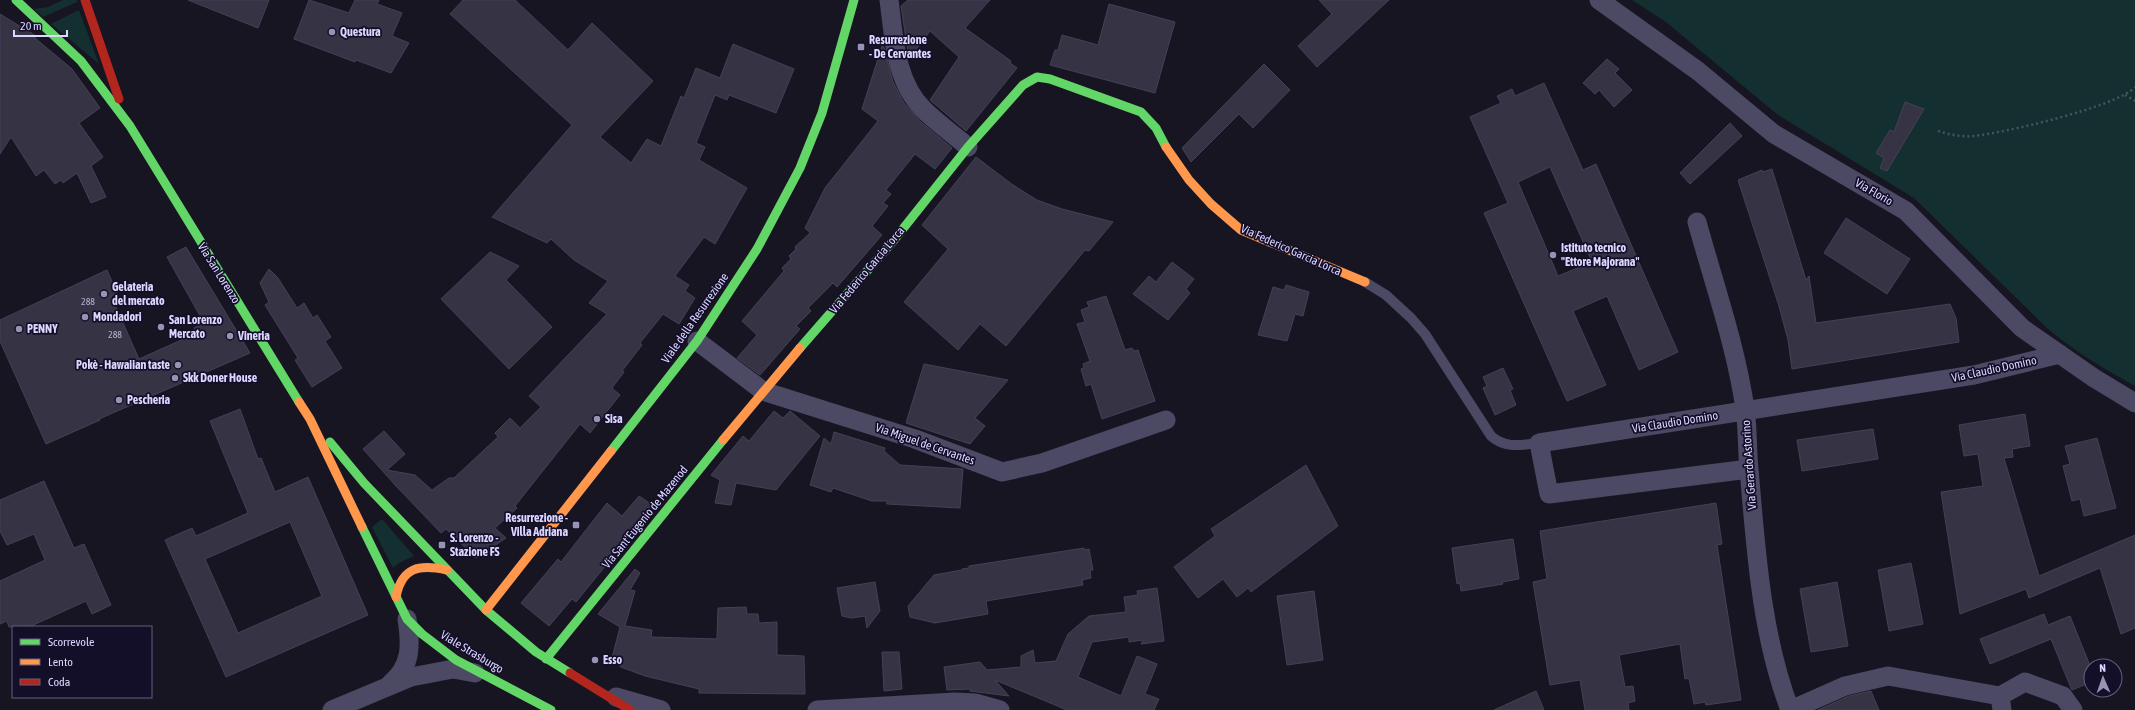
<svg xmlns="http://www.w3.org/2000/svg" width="2135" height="710" viewBox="0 0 2135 710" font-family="'Asap Condensed',sans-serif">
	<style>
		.green { fill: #132f30 }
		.building { fill: #363345; stroke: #454057; fill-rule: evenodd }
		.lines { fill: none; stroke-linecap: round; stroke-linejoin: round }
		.path { stroke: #465363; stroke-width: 2.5; stroke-dasharray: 2 3; stroke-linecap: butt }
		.lane { stroke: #4b4964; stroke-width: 10 }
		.street { stroke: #4b4964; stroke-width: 19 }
		.fast { stroke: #63d668; stroke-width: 9 }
		.slow { stroke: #ff974d; stroke-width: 9 }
		.jam { stroke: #b3261e; stroke-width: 9 }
		.poi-dot { fill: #9793b2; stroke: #140f29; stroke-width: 1.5 }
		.labels { text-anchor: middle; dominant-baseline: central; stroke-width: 3.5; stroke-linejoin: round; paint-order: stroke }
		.number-label { font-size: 10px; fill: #b2aed0 }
		.poi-label { font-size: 12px; font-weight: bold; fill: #dcd7ff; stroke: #140f29; text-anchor: start }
		.street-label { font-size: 12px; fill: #dcd7ff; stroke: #140f29 }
	</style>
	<rect width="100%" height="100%" fill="#181523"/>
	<path class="green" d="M63 0H77V2L43 17 34 9 48 7Z
		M1632 0H2135V386C2104 369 2074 351 2047 328L1914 198 1778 115 1666 22Z
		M79 10 99 64 51 24Z
		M382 519 414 556 399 563 393 568 372 527Z"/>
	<path class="building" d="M188 0H269L258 28Z
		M309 0 349 13 355 0H379L377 4 402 13 392 36 409 43 391 73 356 60 355 62 294 39Z
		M463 0H515L568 50 592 23 653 81 600 137 631 163 647 139 661 146 681 96 684 98 696 68 720 78 733 44 794 69 776 113 729 95 727 100 715 95 696 143 705 147 699 160 747 188 715 244 704 237 675 276 689 285 685 291 695 298 679 324 663 314 640 343 642 345 622 371 624 372 612 388 620 395 608 410 590 433 580 424 515 506 517 508 495 528 506 538 476 558 446 529 441 533 396 486 363 449 384 431 405 454 387 470 415 475 432 490 449 478H454L498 437 495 433 510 418 520 428 541 407 529 396 607 314 589 303 608 281 574 260 551 239 547 243 492 217 572 125 450 14Z
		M908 0H990L965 28 1011 61 1010 63 1017 68 966 131 930 100 959 57 930 31 909 59 901 6Z
		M1319 0H1389L1317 67 1298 46 1332 14Z
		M1109 4 1175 22 1155 93 1050 65 1055 50H1058L1062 35 1098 45Z
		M0 14 36 36 35 38 72 69 100 108 79 123 103 157 91 166 106 197 91 203 77 173 63 183 61 180 55 184 44 170 36 176 11 137 0 154Z
		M882 46 884 47 893 82 904 103 921 122 952 148 935 169 915 154 886 190 891 194 883 203 888 206 872 226 882 235 837 287 833 283 808 308 811 311 796 326 800 329 760 375 737 358 757 335 742 321 784 271 782 268 791 259 789 256 796 249 795 247 810 233 805 228 825 188 878 121 862 109Z
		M1607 59 1619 69 1615 73 1632 90 1614 107 1599 90 1595 94 1583 83Z
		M1264 64 1290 90 1253 128 1239 114 1191 162 1182 148Z
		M1544 83 1583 170 1596 164 1678 352 1639 370 1607 296 1573 311 1606 385 1567 401 1484 213 1508 203 1470 117 1501 103 1497 96 1512 89 1515 96ZM1550 167 1592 262 1558 276 1518 182Z
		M1905 102 1924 109 1887 171 1880 168 1884 158 1876 153 1890 130 1894 132Z
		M1730 123 1742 136 1690 184 1680 173Z
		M976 157 1013 185 1037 200 1062 209 1113 222 1089 251 1085 250 1006 346 980 324 958 350 904 302 948 249 922 225Z
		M1772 169 1806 280 1809 276 1816 323 1950 304 1956 318 1959 342 1792 369 1788 340 1779 306 1738 180 1762 170 1763 172Z
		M1846 218 1910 259 1887 294 1824 253Z
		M186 247 250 353 99 419 100 420 46 444 0 341V320L107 270 117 293 111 296 139 359 197 333 194 328 204 323 167 257Z
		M490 252 519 266 506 280 552 327 509 369 441 299Z
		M1172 262 1194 279 1186 289 1190 293 1168 320 1133 294 1149 276 1156 282Z
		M269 269 278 278 297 308 304 303 313 318 317 315 331 337 325 341 342 368 312 387 295 360 298 358 265 305 269 302 260 283Z
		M1286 285 1309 292 1303 316 1295 314 1287 341 1258 335 1273 287 1284 290Z
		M1106 296 1125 350 1132 348 1134 351 1138 350 1155 401 1102 419 1091 384 1086 386 1081 369 1084 368 1083 364 1090 361 1077 324 1085 322 1081 310 1089 307 1087 302Z
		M924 364 1008 380 975 418 985 426 970 444 906 423Z
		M1503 368 1513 389 1510 390 1516 405 1495 415 1483 388 1487 386 1483 377Z
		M240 409 258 459 261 458 275 492 308 477 368 615 226 677 165 540 192 528 196 536 248 513 210 421ZM290 522 322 596 238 633 205 559Z
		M774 411 783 418 790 411 820 436 776 490 736 483 731 505 715 503 720 480 711 475 743 436 749 441Z
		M2025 414 2030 446 2012 449 2013 457 2004 458 2039 576 2135 535V628L2121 634 2100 568 2029 598 2026 589 1960 614 1941 492 1983 486 1978 454 1964 456 1959 425Z
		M1873 429 1878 459 1802 471 1797 440Z
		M834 432 885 448 884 451 900 465 963 469 960 508 887 504V501H872L833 488 831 492 810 485 824 438 831 444Z
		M2097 438 2116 508 2084 516 2080 499 2072 501 2063 466 2070 464 2065 446Z
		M1306 465 1338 526 1251 592 1248 588 1237 597 1223 579 1198 598 1174 567 1215 536 1211 529Z
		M44 481 74 548 84 544 111 605 92 614 86 601 29 627H9L7 621 0 624V581L45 560 34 534 7 545 0 531V500Z
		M639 496 654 506 576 602 572 599 549 626 521 603 558 559 561 562 607 503 622 516Z
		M1716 503 1722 544 1717 545 1741 700 1706 705 1705 702 1694 704 1689 678 1685 679 1680 644 1619 655 1625 687 1633 686 1635 701 1628 703 1629 710H1585L1580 680 1550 685 1533 582 1547 579 1540 531Z
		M1513 539 1519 579 1502 582 1503 584 1461 591 1460 583 1457 584 1452 548Z
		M1084 548V550L1089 549 1093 570H1090L1091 578 1082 580 1083 585 986 601 988 614 935 623 910 617 908 606 934 575 962 570V569L969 568V566Z
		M1911 563 1923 624 1889 631 1878 570Z
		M635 569 640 573 630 590 635 591 625 626 652 630 651 637 717 639 718 608 746 607 747 614H758L759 623 777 622V655L804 656 805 694 699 693V689L645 676 621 667 612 658 620 627 598 614Z
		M875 582 880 611 867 628 865 616 852 618 842 616 837 588Z
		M1837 582 1848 646 1811 652 1800 589Z
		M1157 588 1164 641 1141 644 1143 640 1129 642V637L1092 642 1078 677 1121 696 1137 656 1157 664 1145 694 1159 699 1154 710H1067L995 680 1009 696 970 691V689L947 690 944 667 980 662 987 670 1021 667V656L1033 650 1035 663 1056 661 1068 634 1089 616 1126 612 1124 597 1138 595 1137 591Z
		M1314 591 1323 660 1287 665 1277 596Z
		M2044 614 2048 625 2070 616 2091 668V682L2072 690 2071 688 2051 639 1990 664 1980 639Z
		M882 652H899L902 689 884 691Z
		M1536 691 1544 710H1494Z
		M1871 691 1879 710H1818L1849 696Z"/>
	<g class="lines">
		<path class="path" d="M2125 95 2135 101
			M1938 131C1950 135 1961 137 1974 136 2003 133 2117 107 2135 87"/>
		<path class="lane" d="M1365 282 1386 295 1411 318 1425 334 1491 436C1506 449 1521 445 1539 443"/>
		<path class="street" d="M889 0C894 37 895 81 923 109 937 123 953 134 968 147
			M1599 0 1698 71 1774 134 1906 211 2022 328 2094 378 2135 403
			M1697 222C1714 284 1736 346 1745 409 1748 429 1747 450 1749 469 1756 550 1761 634 1790 710
			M697 341 763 391 915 439 1002 472 1042 463 1166 420
			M1749 469 1549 494 1539 443 1974 375 2060 354
			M390 684C412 666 411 645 407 619
			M616 697 661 710
			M332 710 411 677 453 669 475 673
			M817 710 955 702 975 703 1000 710
			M1791 710 1845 686 1888 676 2000 696
			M2002 710 2000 696 2025 682 2063 696 2073 710"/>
		<path class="fast" d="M16 0 81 61 130 126 299 402
			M800 348 894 240 968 147 1023 85 1037 77 1050 79 1141 112 1156 128 1166 147
			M330 442 364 483 486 610 536 652 570 673
			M611 451 697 341 757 249 800 168 822 113 854 0
			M362 527 407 619 422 634 456 660 551 710
			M546 659 723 440"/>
		<path class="slow" d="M1166 147 1189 180 1211 204 1241 230 1365 282
			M299 402 310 419 362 527
			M723 440 800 348
			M396 597C402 567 419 564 447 570
			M486 610 611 451"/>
		<path class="jam" d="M85 0 119 99
			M570 673 630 710"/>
	</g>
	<g class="poi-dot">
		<circle cx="332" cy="32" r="4"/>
		<rect x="857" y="43" width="8" height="8" rx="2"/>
		<circle cx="1553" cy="255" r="4"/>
		<circle cx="104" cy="294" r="4"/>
		<circle cx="85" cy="317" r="4"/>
		<circle cx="161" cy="327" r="4"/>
		<circle cx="19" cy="329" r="4"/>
		<circle cx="230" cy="336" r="4"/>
		<circle cx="178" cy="365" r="4"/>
		<circle cx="175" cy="378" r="4"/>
		<circle cx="119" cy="400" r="4"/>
		<circle cx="597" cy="419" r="4"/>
		<rect x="572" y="521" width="8" height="8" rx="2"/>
		<rect x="438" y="541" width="8" height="8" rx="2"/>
		<circle cx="595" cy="660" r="4"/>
	</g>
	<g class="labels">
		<g class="number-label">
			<text x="88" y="301">288</text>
			<text x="115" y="334">288</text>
		</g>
		<g class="poi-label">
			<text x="340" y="32">Questura</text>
			<text x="869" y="40">Resurrezione<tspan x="869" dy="14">- De Cervantes</tspan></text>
			<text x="1561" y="248">Istituto tecnico<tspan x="1561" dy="14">"Ettore Majorana"</tspan></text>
			<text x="112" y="287">Gelateria<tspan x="112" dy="14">del mercato</tspan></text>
			<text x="93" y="317">Mondadori</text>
			<text x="169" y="320">San Lorenzo<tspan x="169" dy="14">Mercato</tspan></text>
			<text x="27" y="329">PENNY</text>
			<text x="238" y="336">Vineria</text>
			<text x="170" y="365" text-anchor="end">Pokè - Hawaiian taste</text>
			<text x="183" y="378">Skk Doner House</text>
			<text x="127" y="400">Pescheria</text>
			<text x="605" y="419">Sisa</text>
			<text x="568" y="518" text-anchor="end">Resurrezione -<tspan x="568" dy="14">Villa Adriana</tspan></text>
			<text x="450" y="538">S. Lorenzo -<tspan x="450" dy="14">Stazione FS</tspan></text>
			<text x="603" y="660">Esso</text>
		</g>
		<g class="street-label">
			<text transform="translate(1874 192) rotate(30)">Via Florio</text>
			<text transform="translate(1291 250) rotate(24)">Via Federico Garcia Lorca</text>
			<text transform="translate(867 270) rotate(-50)">Via Federico Garcia Lorca</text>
			<text transform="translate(219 273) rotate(58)">Via San Lorenzo</text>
			<text transform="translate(695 318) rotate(-55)">Viale della Resurrezione</text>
			<text transform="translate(1994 369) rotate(-12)">Via Claudio Domino</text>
			<text transform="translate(1675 422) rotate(-9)">Via Claudio Domino</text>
			<text transform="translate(925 444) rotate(19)">Via Miguel de Cervantes</text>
			<text transform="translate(1749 465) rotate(-94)">Via Gerardo Astorino</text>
			<text transform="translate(645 517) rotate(-51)">Via Sant'Eugenio de Mazenod</text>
			<text transform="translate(472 652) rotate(31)">Viale Strasburgo</text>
		</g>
	</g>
	<rect x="12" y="626" width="140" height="72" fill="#140f29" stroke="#645f7f"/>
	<rect x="20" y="639" width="20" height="6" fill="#63d668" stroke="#645f7f"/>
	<text x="48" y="646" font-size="12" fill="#dcd7ff">Scorrevole</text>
	<rect x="20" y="659" width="20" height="6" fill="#ff974d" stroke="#645f7f"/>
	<text x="48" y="666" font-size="12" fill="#dcd7ff">Lento</text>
	<rect x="20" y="679" width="20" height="6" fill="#b3261e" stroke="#645f7f"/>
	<text x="48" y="686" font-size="12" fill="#dcd7ff">Coda</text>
	<g transform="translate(2103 678) rotate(358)"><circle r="19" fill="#140f29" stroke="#645f7f"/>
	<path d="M0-3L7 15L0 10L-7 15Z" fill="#9793b2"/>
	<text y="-6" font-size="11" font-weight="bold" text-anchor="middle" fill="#dcd7ff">N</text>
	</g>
	<path d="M14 30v6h53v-6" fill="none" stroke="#dcd7ff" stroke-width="2"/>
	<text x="20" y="30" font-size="12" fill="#dcd7ff" stroke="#140f29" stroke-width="3" paint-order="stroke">20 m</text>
</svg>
